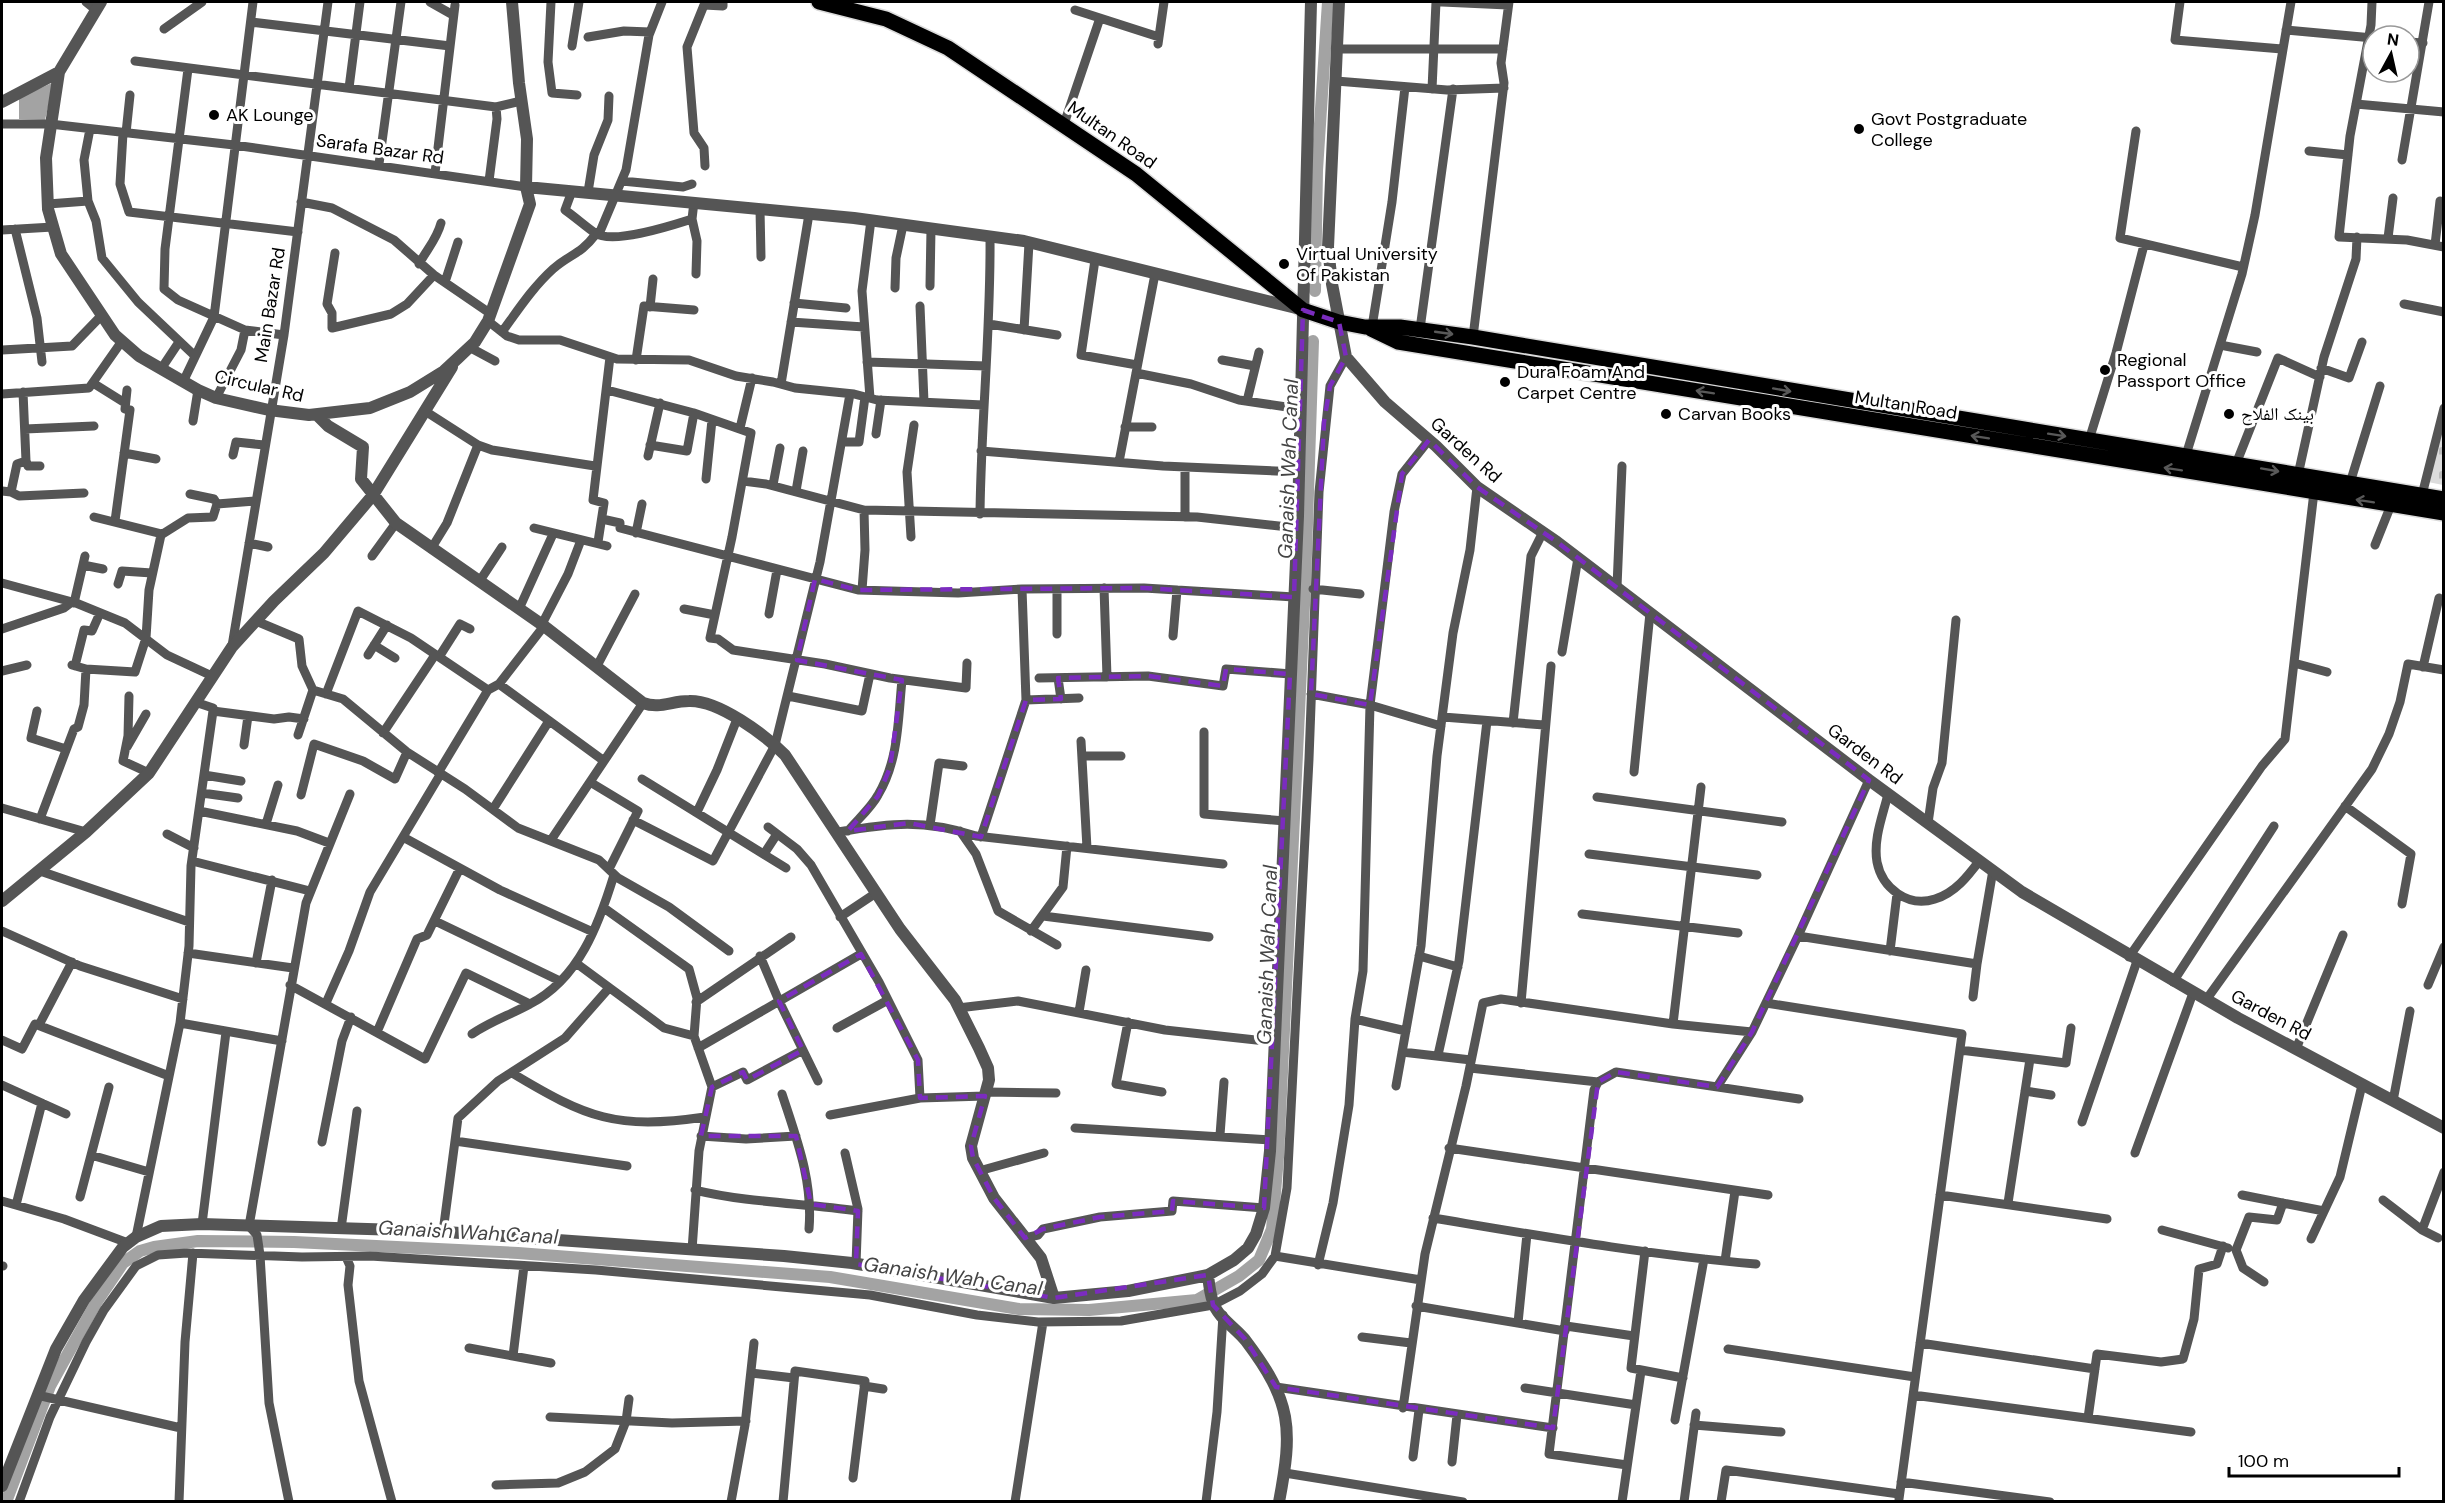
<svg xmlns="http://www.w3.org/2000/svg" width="2445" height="1503" viewBox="0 0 2445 1503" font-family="'DM Sans','Noto Naskh Arabic',sans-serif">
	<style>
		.cemetery { fill: url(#cemetery-stones) }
		.water { fill: #a3a3a3 }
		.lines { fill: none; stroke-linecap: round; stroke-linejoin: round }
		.canal { stroke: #a3a3a3; stroke-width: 12 }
		.primary-casing { stroke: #dbdbdb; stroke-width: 18 }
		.minor { stroke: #555; stroke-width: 9 }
		.tertiary { stroke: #555; stroke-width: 12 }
		.primary { stroke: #000; stroke-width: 15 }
		.oneway { stroke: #595959 }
		.marked { fill: none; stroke: #7b2cbf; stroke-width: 4.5; stroke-dasharray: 12 8; stroke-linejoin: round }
		.poi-dot { fill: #000; stroke: #fff; stroke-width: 2 }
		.labels { text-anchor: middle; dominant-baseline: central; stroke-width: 6; stroke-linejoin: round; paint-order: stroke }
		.poi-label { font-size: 18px; fill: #000; stroke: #fff; text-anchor: start }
		.street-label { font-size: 18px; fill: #000; stroke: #fff }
		.water-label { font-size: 20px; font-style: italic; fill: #444; stroke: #fff }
	</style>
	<defs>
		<pattern id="cemetery-stones" width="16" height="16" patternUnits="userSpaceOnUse" patternTransform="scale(1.5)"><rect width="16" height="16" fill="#dcdcdc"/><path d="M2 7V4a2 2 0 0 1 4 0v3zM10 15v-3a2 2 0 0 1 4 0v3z" fill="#bbb"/></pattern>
	</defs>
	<rect width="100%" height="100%" fill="#fff"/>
	<path class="cemetery" d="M2443 422V485L2428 482Z"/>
	<path class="water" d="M54 82 45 120 19 119V98Z"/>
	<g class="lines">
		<path class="canal" d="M1315 291 1317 170 1328 2
			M6 1502 50 1386 96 1303 123 1263 140 1251 154 1247 198 1241 294 1242 518 1253 830 1277 1019 1309 1089 1310 1197 1300 1239 1276 1259 1260 1272 1229 1278 1157 1305 584 1313 341"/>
		<defs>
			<path id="primary" d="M819 2 886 19 948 48 1136 174 1303 310 1339 322 1365 327H1400L1473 337 2444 499
				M1371 329 1398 342 2444 513"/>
		</defs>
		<use href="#primary" class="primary-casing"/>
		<path class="minor" d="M86 2 96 10
			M430 2 453 15
			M551 2 548 62 552 93 577 95
			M1442 2 1508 5
			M2180 2 2175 40 2282 49
			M2372 2 2371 25 2350 136 2339 237 2407 240 2444 247
			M1075 10 1159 37
			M251 22 450 46
			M164 29 202 2
			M2286 30 2373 38
			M588 37 624 31 650 32
			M2409 42 2423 43
			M1158 44 1164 2
			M572 46 579 2
			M1337 49H1503
			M135 61 496 107 521 101
			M188 69 165 249 164 289 178 300 245 330 284 335
			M1336 81 1447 90 1504 88
			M349 88 360 2
			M1432 89 1436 2
			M2356 104 2444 112
			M2 124H50L234 145 526 187
			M1064 124 1100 18
			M90 129 84 160 88 201 96 221 102 258 138 302 195 356
			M2136 131 2120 238 2243 267
			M123 133 120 184 129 212 298 232
			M126 133 130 95
			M2309 151 2348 155
			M2402 160 2429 2
			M379 164 401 2
			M705 166 704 148 694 133 687 47 704 5 723 6V2
			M435 173 455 5
			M489 181 497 119 496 107
			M622 181 683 187 692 184
			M572 191 565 210C575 217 585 226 595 233 613 245 673 225 692 219
			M588 192 594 155 608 120 609 96
			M301 202 332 208 394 240 434 275 491 314
			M694 202 692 219 697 241 696 274
			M48 204 88 201
			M760 209 761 257
			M15 229 37 318 42 362
			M2 230 53 227
			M599 234 626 170 649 35 662 2
			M2388 238 2393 198
			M2435 245 2440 201
			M335 253 327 304 332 313V328L391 314 407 304 434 275
			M1095 260 1081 355 1137 365
			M419 264C427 249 437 239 441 223
			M445 282 458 242
			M930 286 931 229
			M895 288 896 258 903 225
			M794 303 846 308
			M2404 304 2444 312
			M920 306 924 402
			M650 307 653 279
			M488 321 507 336 519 340H560L617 359 689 360 736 376 773 382 795 388 854 394 877 400 983 405
			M791 322 864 327
			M989 324 1057 335
			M1372 327 1392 202 1405 87
			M1420 329 1453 89
			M1024 330 1029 243
			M502 332C518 310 533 287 553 269 570 254 580 255 596 234
			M1473 337 1504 83 1501 63 1509 2
			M2220 345 2257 352
			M469 347 495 361
			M2 350 72 346 101 316
			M636 360 644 306 694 310
			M1222 360 1255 366
			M867 362 986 366
			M2321 368 2349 378 2362 342
			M161 369 179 342
			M1136 373 1191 384 1239 400 1300 409
			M183 382 214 317 253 2
			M93 383 125 403
			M781 384 809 214
			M607 390 694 413 751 433 732 537 710 638 718 639 733 650 825 664 890 678 966 688 967 663
			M23 392 26 461
			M2 394 89 388 122 341
			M216 398 241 350 245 330
			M870 398 862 291 871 220
			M1247 401 1259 352
			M425 411 478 445 492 450 595 466
			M193 421 198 390
			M1125 427H1152
			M740 428 752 378
			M25 429 94 426
			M876 434 881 400
			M2089 440 2116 353 2144 245
			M842 442H859L865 397
			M650 445 687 451 694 413
			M981 451 1163 466 1299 472
			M124 453 156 459
			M233 455 236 442 264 445
			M2186 455 2242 274 2255 215 2291 2
			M648 456 660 403
			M1119 462 1155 274
			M2236 464 2278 358 2320 377
			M2298 475 2324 357 2356 259 2357 237
			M706 479 712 420
			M743 481 766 484 864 510 1197 517 1297 528
			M2350 483 2380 386
			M773 485 780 448
			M2 491 11 492 19 496 84 493
			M796 491 803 451
			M11 492 17 464 26 461 28 466H40
			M190 494 214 499 217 504
			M2422 495 2444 408
			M980 514C981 421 991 329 990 237
			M94 517 162 534
			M1185 517V467
			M602 519 620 523V528L858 590 958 593 1022 589 1144 588 1294 597
			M115 521 130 410 125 409 127 390
			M534 528 607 546
			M636 533 642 504
			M911 537 907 472 914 425
			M598 542 604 503 593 500 610 357
			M249 543 268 547
			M2375 545 2391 505
			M431 549 447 523 478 445
			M372 556 396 523
			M83 565 103 569
			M479 582 502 547
			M2 583 76 603 125 623 167 655 212 676
			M118 584 122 571 152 573
			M1617 587 1622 466
			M1104 588 1107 677
			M1057 589V634
			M1313 589 1360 594
			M862 590 865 550 864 510
			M74 603 85 556
			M519 609 553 534
			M684 609 715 615
			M769 614 777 570
			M256 621 299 639 302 666 313 690 298 735
			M542 624 568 574 581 540
			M2 629 64 608 72 602
			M1173 636 1177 590
			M374 645 395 658
			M232 646 284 335 328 2
			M1562 652 1578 558
			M368 655 387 625
			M439 657 460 624 470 629
			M2294 663 2327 672
			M72 665 86 669 135 672 146 638 149 590 161 535 188 518 213 517 217 504 255 501
			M75 666 84 630 92 631 100 613
			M597 666 635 594
			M2423 667 2439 598
			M2 671 27 665
			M1039 678 1148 676 1223 686 1226 669 1291 674
			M1058 678 1061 699
			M499 684 604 761
			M313 690 343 699 407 752 465 789 518 828 599 860 618 878 669 907 729 951
			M326 694 358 611 411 638 488 690
			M1311 694 1370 705 1441 726
			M129 696 128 736 123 761 149 773
			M788 696 862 711 870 674
			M1026 700 1079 698
			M195 702 213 708V711L274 719 289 717 304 719
			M37 711 31 738 66 749
			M1443 717 1544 725
			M1513 723 1531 556 1543 532
			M1204 732V814L1285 821
			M383 733 435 655
			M1081 741 1087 848
			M244 745 248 716
			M127 747 146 714
			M1082 756H1121
			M1634 772 1650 613
			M438 773 488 690 499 684 544 626
			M204 775 241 781
			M642 779 786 868
			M590 782 638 811 609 869
			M202 793 238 798
			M1888 794C1883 815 1873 839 1877 862 1882 888 1908 908 1935 899 1955 893 1968 876 1980 860
			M301 795 314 744 363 761 395 779 407 752
			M1597 797 1782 822
			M2345 806 2411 854 2402 904
			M2 808 86 832
			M493 809 549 721
			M199 811 297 831 329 843
			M697 812 717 770 737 719
			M40 819 74 729 78 727 84 705 86 669
			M633 820 713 861 775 745 820 562 850 394
			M1928 823 1933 788 1942 763 1956 620
			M266 824 278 785
			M930 825 939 763 963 766
			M768 827 797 849 811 865 879 982 918 1060 920 1098
			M848 831C858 819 871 808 878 795 899 760 898 719 902 680
			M960 831 976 854 998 911 1057 945
			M838 832C891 823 924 819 976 836L1223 864
			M167 834 194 848
			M403 837 500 890 593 932
			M981 837 1026 700 1022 589
			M551 840 643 703
			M764 854 777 834
			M1589 854 1757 875
			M192 861 310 891
			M40 871 189 922
			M604 908 689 969 697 998 694 1036 712 1087 699 1151 692 1250
			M1582 914 1738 933
			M1043 916 1209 937
			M840 917 876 893
			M435 921 560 981
			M2 931 80 966 183 999
			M1031 931 1063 887 1067 846
			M1798 936 1977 964 1993 870
			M1890 951 1897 894
			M188 953 293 968
			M760 956 779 1001 818 1081
			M1419 956 1458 967
			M2129 957 2262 766 2285 739 2314 492
			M256 963 272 880
			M576 963 664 1028 694 1036
			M2173 982 2274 826
			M290 985 425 1059 466 973 530 1004
			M2428 985 2444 947
			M1973 997 1977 964
			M2206 1000 2372 769 2389 734 2400 702 2408 664 2444 670
			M696 1002 791 937
			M326 1003 349 951 370 892 440 775
			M1521 1003 1551 666
			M1766 1003 1962 1034 1899 1499
			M958 1008 1018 1001 1165 1030 1275 1042
			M1079 1012 1086 970
			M1355 1019 1406 1031
			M1128 1022 1116 1084 1162 1092
			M180 1023 282 1041
			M1673 1024 1701 787
			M39 1025 72 962
			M837 1028 888 1000
			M377 1032 417 939 427 935 460 868
			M472 1034C491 1021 510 1015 530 1004 579 979 599 924 614 875
			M2 1040 22 1049 35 1024 169 1076
			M698 1048 861 954
			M2296 1049 2343 935
			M1960 1050 2066 1063 2071 1028
			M1402 1052 1471 1060
			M1438 1055 1459 961 1487 721
			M1470 1068 1598 1082
			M512 1073C587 1118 616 1130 705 1117
			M2 1085 66 1114
			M1396 1086 1421 946 1437 756 1453 633 1470 550 1477 487
			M712 1087 743 1072 747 1080 803 1050
			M1717 1087 1752 1032
			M2025 1091 2051 1095
			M986 1092 1056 1093
			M782 1094C797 1140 813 1181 809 1229
			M2393 1101 2410 1011
			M830 1115 920 1098 985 1096
			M2082 1122 2137 961
			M1075 1128 1271 1140
			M1220 1135 1224 1082
			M701 1136 746 1139 796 1136
			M455 1141 627 1166
			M322 1142 342 1041 351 1017
			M1449 1148 1768 1195
			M845 1153 858 1209 856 1264
			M2135 1153 2193 993
			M91 1155 149 1172
			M979 1171 1044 1153
			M695 1190C749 1203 804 1203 858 1211
			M1940 1195 2107 1219
			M2242 1195 2324 1211
			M80 1197 109 1087
			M2383 1200 2422 1230 2438 1238
			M2 1201 64 1219 128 1243
			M2008 1203 2030 1059
			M16 1205 42 1103
			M1433 1218C1541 1236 1648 1255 1756 1264
			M202 1224 226 1032
			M341 1229 357 1111
			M2162 1230 2228 1248
			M2422 1230 2444 1172
			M443 1232 458 1118 498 1081 565 1038 609 988
			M136 1237 180 1023 189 946 191 866 213 711
			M1025 1238 1038 1235 1043 1229 1100 1217 1172 1211 1173 1201 1264 1208
			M2311 1239 2340 1177 2362 1085
			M1645 1251 1631 1368 1683 1378
			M1275 1256 1421 1280
			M346 1257 350 1266 348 1285 359 1381 392 1502
			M1725 1261 1735 1191
			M1318 1265 1333 1203 1349 1105 1355 1019 1363 971 1370 705 1394 512 1402 474 1429 440
			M2 1266H3
			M2264 1282 2243 1268 2236 1250 2249 1217 2277 1220 2283 1203
			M1416 1306 1565 1331
			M1518 1323 1527 1234
			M1566 1326 1634 1336
			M1362 1337 1411 1343
			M1920 1343 2095 1369
			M469 1348 551 1363
			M1728 1349 1915 1377
			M513 1356 524 1266
			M751 1373 794 1378
			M864 1386 883 1389
			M1276 1387 1553 1428
			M1525 1388 1636 1405
			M37 1395 181 1428
			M1913 1395 2191 1432
			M1403 1408 1425 1254 1466 1086 1483 1003 1501 999 1673 1024 1752 1032 1798 936 1869 780
			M550 1417 672 1423 746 1421
			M2088 1418 2097 1354 2161 1362 2183 1359 2194 1319 2199 1269 2217 1264 2223 1246
			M1675 1420 1704 1259
			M1694 1425 1781 1432
			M1413 1457 1419 1410
			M1452 1462 1457 1415
			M1627 1465 1549 1454 1594 1090 1598 1082 1616 1072 1799 1099
			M1285 1473 1463 1502
			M1901 1482 2050 1502
			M496 1485 558 1483 585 1472 615 1449 626 1421 629 1399
			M19 1502 50 1417 86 1342 104 1310 136 1266 158 1255 187 1253 302 1257 370 1256 596 1270 870 1295 977 1315 1038 1322 1121 1321 1213 1305 1240 1291 1262 1274 1275 1256 1287 1188 1309 759 1319 492 1330 386 1346 357
			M179 1502 185 1342 193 1253
			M289 1502 269 1403 260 1255 257 1235 249 1226 306 903 350 794
			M731 1502 745 1425 754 1343
			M783 1502 795 1371 865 1381 853 1478
			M1015 1502 1043 1322
			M1206 1502 1217 1412 1223 1315
			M1622 1502 1641 1371
			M1684 1502 1696 1413
			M1721 1502 1726 1470 1899 1494"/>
		<path class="tertiary" d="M101 2 59 72 46 158 48 209 61 254 115 335 139 356 198 390 216 398 269 410 309 415 370 408 410 392 444 371 458 358 475 342 488 321 530 204 526 187 527 139 519 83 512 2
			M1339 2 1328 247 1332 284 1346 357 1385 402 1436 446 1477 487 1557 542 1869 780 2022 892 2238 1018 2444 1128
			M2 102 59 72
			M526 187 854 218 1024 241 1300 309
			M317 415 328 426 363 447 361 479 396 523 544 626 643 703C660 709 671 701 689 701 719 700 765 735 785 755L900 929 955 1000 979 1048 988 1068 989 1080 971 1146 973 1158 994 1198 1041 1258 1054 1298
			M2 901 86 832 149 773 232 647 274 601 324 553 373 495 452 367
			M1208 1275C1209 1284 1210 1294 1213 1302 1217 1317 1237 1329 1246 1341 1292 1402 1293 1428 1279 1502
			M2 1486 56 1349 84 1300 123 1247 136 1237 161 1226 202 1224 432 1231 784 1256 852 1263 1054 1298 1128 1291 1208 1275 1234 1260 1248 1248 1256 1234 1264 1208 1270 1151 1298 516 1311 2"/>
		<use href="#primary" class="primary"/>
	</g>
	<defs><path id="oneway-shaft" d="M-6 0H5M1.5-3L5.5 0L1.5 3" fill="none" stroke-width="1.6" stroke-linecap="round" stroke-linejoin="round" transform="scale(1.5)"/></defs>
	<g class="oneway">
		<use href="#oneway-shaft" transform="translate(1444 333) rotate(8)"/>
		<use href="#oneway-shaft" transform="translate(1782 390) rotate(10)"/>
		<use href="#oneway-shaft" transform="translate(1705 392) rotate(-171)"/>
		<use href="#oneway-shaft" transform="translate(2057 435) rotate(9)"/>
		<use href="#oneway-shaft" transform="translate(1980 437) rotate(-171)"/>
		<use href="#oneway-shaft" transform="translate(2173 469) rotate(-171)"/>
		<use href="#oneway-shaft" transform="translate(2270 470) rotate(10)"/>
		<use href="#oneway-shaft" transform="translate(2365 501) rotate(-171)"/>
	</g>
	<path class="marked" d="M1303 310 1339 322 1346 357 1330 386 1324 422 1311 694 1370 705 1402 474 1429 440 1477 487 1557 542 1869 780 1752 1032 1717 1087 1616 1072 1598 1082 1553 1428 1276 1387 1245 1339 1213 1305 1208 1275 1054 1298 856 1264 858 1211 811 1204 796 1136H701L712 1087 743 1072 747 1080 803 1050 779 1001 861 954 918 1060 920 1098 985 1096 971 1146 973 1158 994 1198 1025 1238 1043 1229 1100 1217 1172 1211 1173 1201 1264 1208 1290 674 1226 669 1223 686 1148 676 1058 678 1061 699 1026 700 981 837 909 823 848 831 878 796 890 768 902 680 797 660 815 579 858 590 1144 588 1294 597Z"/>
	<g class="poi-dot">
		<circle cx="214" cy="115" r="6"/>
		<circle cx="1859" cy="129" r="6"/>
		<circle cx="1284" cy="264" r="6"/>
		<circle cx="2105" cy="370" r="6"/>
		<circle cx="1505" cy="382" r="6"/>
		<circle cx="1666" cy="414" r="6"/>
		<circle cx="2229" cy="414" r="6"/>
	</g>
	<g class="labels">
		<g class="poi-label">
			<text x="226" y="115">AK Lounge</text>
			<text x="1871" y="119">Govt Postgraduate<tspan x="1871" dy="21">College</tspan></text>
			<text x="1296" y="254">Virtual University<tspan x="1296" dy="21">Of Pakistan</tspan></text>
			<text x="2117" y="360">Regional<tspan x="2117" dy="21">Passport Office</tspan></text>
			<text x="1517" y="372">Dura Foam And<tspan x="1517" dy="21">Carpet Centre</tspan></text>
			<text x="1678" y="414">Carvan Books</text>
			<text x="2241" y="414">بینک الفلاح</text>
		</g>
		<g class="street-label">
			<text transform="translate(1112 135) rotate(35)">Multan Road</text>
			<text transform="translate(380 149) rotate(8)">Sarafa Bazar Rd</text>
			<text transform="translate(270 305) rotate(-81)">Main Bazar Rd</text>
			<text transform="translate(259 386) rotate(13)">Circular Rd</text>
			<text transform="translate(1906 405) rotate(9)">Multan Road</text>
			<text transform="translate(1466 450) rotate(42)">Garden Rd</text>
			<text transform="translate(1865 754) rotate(37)">Garden Rd</text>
			<text transform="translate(2271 1015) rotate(28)">Garden Rd</text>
		</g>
		<g class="water-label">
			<text transform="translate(1288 469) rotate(-88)">Ganaish Wah Canal</text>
			<text transform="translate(1267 955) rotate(-88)">Ganaish Wah Canal</text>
			<text transform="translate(468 1232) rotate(3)">Ganaish Wah Canal</text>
			<text transform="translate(953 1276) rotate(8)">Ganaish Wah Canal</text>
		</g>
	</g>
	<rect width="2445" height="1503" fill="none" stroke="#000000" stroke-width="6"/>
	<g transform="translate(2391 54) rotate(8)"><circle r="28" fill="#ffffff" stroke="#999999" stroke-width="1.5"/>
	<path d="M0-4.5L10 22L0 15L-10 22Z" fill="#000000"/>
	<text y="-9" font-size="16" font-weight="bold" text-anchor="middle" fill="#000000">N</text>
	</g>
	<path d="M2229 1467v9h170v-9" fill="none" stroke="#000000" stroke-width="3"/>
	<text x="2238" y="1467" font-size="18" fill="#000000" stroke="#ffffff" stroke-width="4.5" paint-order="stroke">100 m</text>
</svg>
